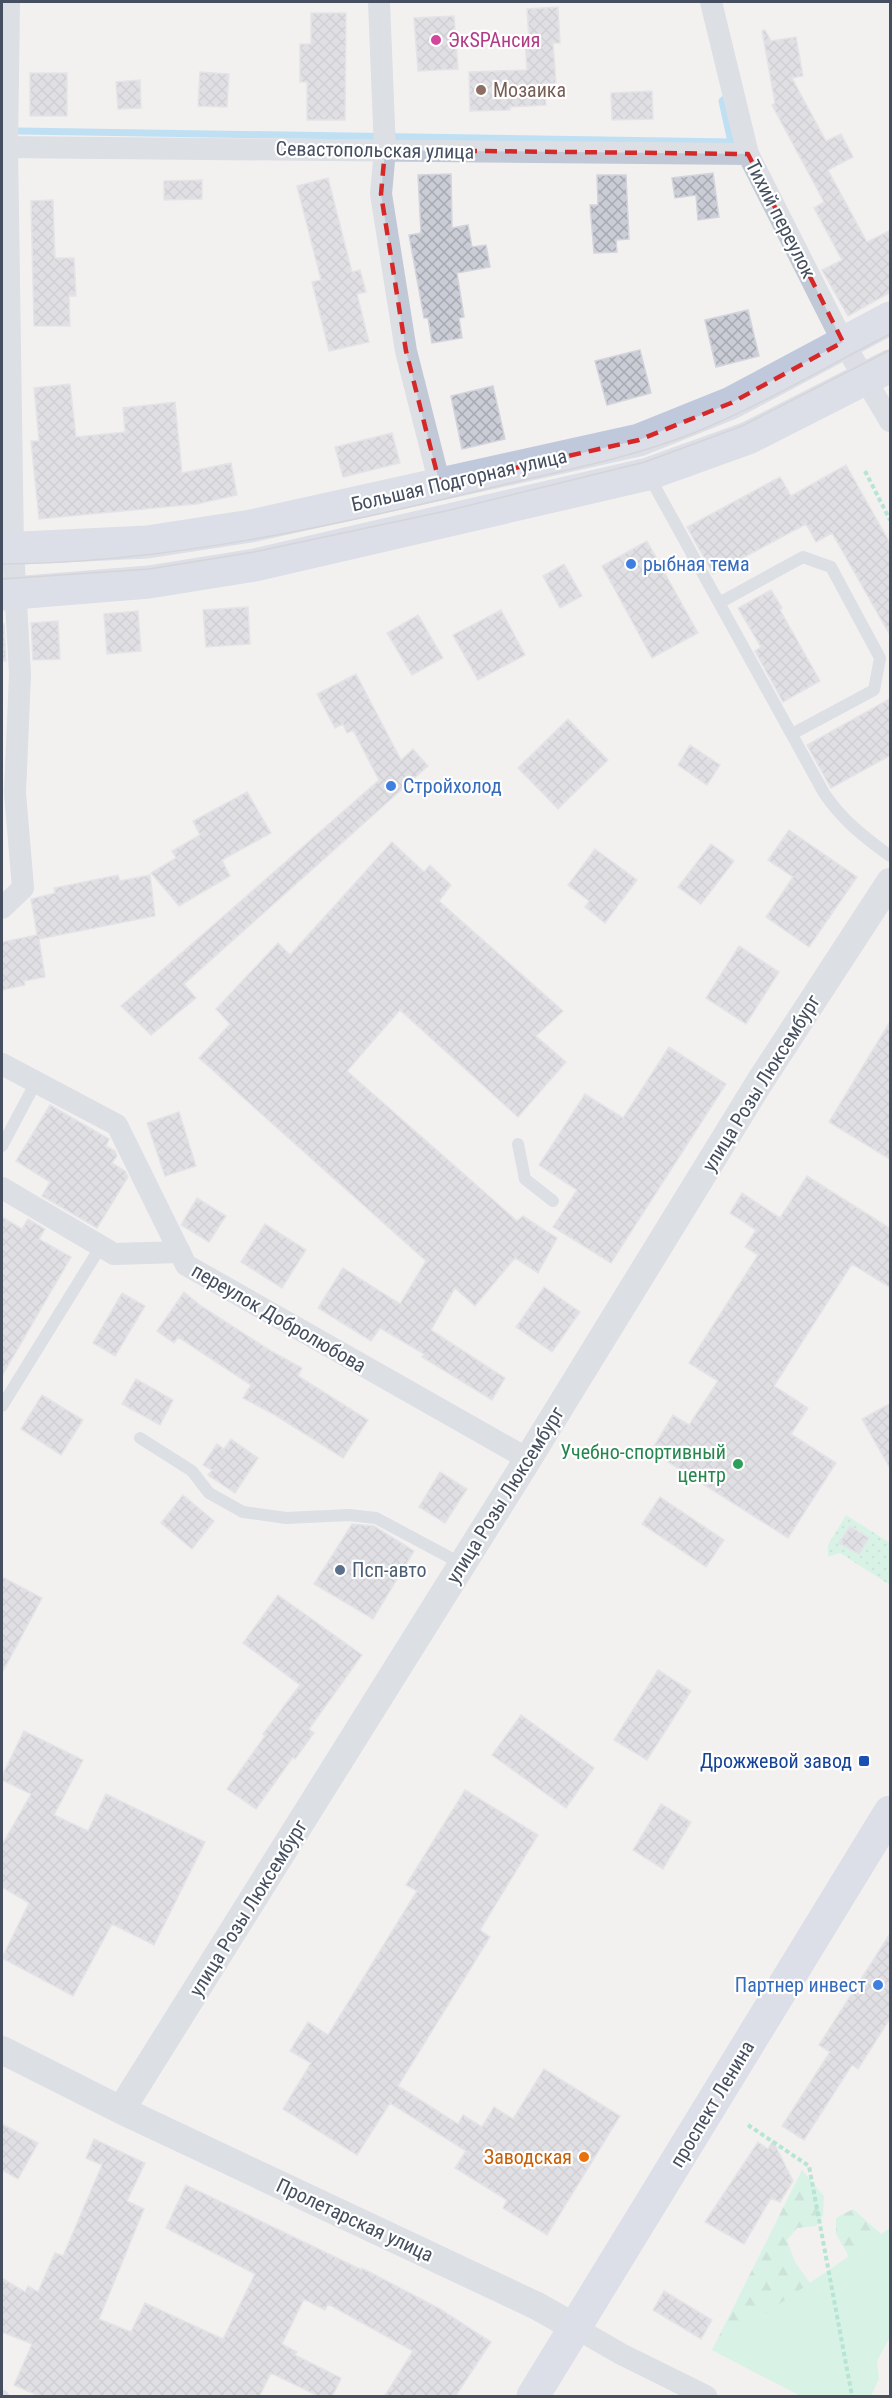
<svg xmlns="http://www.w3.org/2000/svg" width="892" height="2398" viewBox="0 0 892 2398" font-family="'Roboto Condensed',sans-serif">
	<style>
		.grass { fill: url(#grass-dots) }
		.forest { fill: url(#forest-firs) }
		.park { fill: #baf4da }
		.lines { fill: none; stroke-linecap: round; stroke-linejoin: round }
		.stream { stroke: #82cbf6; stroke-width: 7 }
		.building { fill: url(#building-cross-hatch); stroke: #d3d4dc; stroke-width: 1.5 }
		.path { stroke: #6ed6b4; stroke-width: 4; stroke-dasharray: 4.5 3; stroke-linecap: butt }
		.service { stroke: #c2c9d6; stroke-width: 12 }
		.minor { stroke: #c2c9d6; stroke-width: 22 }
		.tertiary { stroke: #c2c9d6; stroke-width: 28 }
		.secondary { stroke: #c0c9db; stroke-width: 33 }
		.tram { stroke: #b1b3bb; stroke-width: 1.5 }
		.marked { fill: none; stroke: #d62828; stroke-width: 4.5; stroke-dasharray: 12 8; stroke-linejoin: round }
		.hotel-dot { fill: #d1479c; stroke: #fff; stroke-width: 2 }
		.education-dot { fill: #8d6e63; stroke: #fff; stroke-width: 2 }
		.shop-dot { fill: #3f7fe0; stroke: #fff; stroke-width: 2 }
		.leisure-dot { fill: #2e9e5b; stroke: #fff; stroke-width: 2 }
		.service-dot { fill: #5c6f8a; stroke: #fff; stroke-width: 2 }
		.transit-dot { fill: #1a4fb4; stroke: #fff; stroke-width: 2 }
		.food-dot { fill: #e8710a; stroke: #fff; stroke-width: 2 }
		.labels { text-anchor: middle; dominant-baseline: central; stroke-width: 4.5; stroke-linejoin: round; paint-order: stroke }
		.hotel-label { font-size: 20px; fill: #b23c85; stroke: #fff; text-anchor: start }
		.education-label { font-size: 20px; fill: #785e54; stroke: #fff; text-anchor: start }
		.street-label { font-size: 20px; fill: #454f60; stroke: #fff }
		.shop-label { font-size: 20px; fill: #366cbe; stroke: #fff; text-anchor: start }
		.leisure-label { font-size: 20px; fill: #27864d; stroke: #fff; text-anchor: end }
		.service-label { font-size: 20px; fill: #4e5e75; stroke: #fff; text-anchor: start }
		.transit-label { font-size: 20px; fill: #164399; stroke: #fff; text-anchor: end }
		.food-label { font-size: 20px; fill: #c56008; stroke: #fff; text-anchor: end }
	</style>
	<defs>
		<pattern id="grass-dots" width="8" height="8" patternUnits="userSpaceOnUse" patternTransform="scale(1.5)"><rect width="8" height="8" fill="#baf4da"/><path d="M2 2h.1M6 6h.1" fill="none" stroke="#a1d3be" stroke-width="1.8" stroke-linecap="round"/></pattern>
		<pattern id="forest-firs" width="22" height="20" patternUnits="userSpaceOnUse" patternTransform="scale(1.5)"><rect width="22" height="20" fill="#baf4da"/><path d="M5 1l3.5 6h-7zM16 11l3.5 6h-7z" fill="#a1d3be"/></pattern>
		<pattern id="building-cross-hatch" width="8" height="8" patternUnits="userSpaceOnUse" patternTransform="scale(1.5)"><rect width="8" height="8" fill="#cbcdd6"/><path d="M0 0l8 8M0 8l8-8" fill="none" stroke="#a7a9b1"/></pattern>
	</defs>
	<rect width="100%" height="100%" fill="#f3f0f0"/>
	<path class="grass" d="M846 1515 890 1543V1585L840 1553 828 1557V1545Z"/>
	<path class="forest" d="M802 2170 824 2196 823 2215 816 2226 797 2228 787 2240 795 2262 817 2293 871 2396H801L712 2350Z
		M853 2209 888 2240 851 2266 847 2253 836 2234V2218Z"/>
	<path class="park" d="M890 2228V2337L877 2361 879 2379 871 2396H801L712 2350Z"/>
	<g class="lines">
		<path class="stream" d="M20 131 731 142 722 101 729 95"/>
	</g>
	<path class="building" d="M558 7 560 43H553L556 83 544 84 546 105 510 107V110L470 111 469 72 527 70 525 39H529L527 9Z
		M311 13H346L345 120H307V82H300V44H311Z
		M454 16 458 69 418 71 414 18Z
		M765 30 771 41 796 37 803 76 792 78 826 141 841 134 853 157 828 170 867 242 891 230V292L848 316 822 270 842 260 814 208 824 202 772 105 775 103 762 31Z
		M200 72 229 74 227 107 198 106Z
		M30 73H67V116H30Z
		M140 80 141 108 118 109 116 82Z
		M652 91 653 119 612 120 611 93Z
		M713 173 719 217 698 220 696 195 675 198 672 178Z
		M451 174 452 228 468 225 472 247 486 245 490 267 457 273 464 317 459 318 462 338 432 343 428 318H424L409 235 421 233 418 175Z
		M597 175H626L629 239 616 240 617 252 594 253 590 205H598Z
		M328 178 352 272 360 270 366 292 357 294 369 342 329 351 312 282 321 280 297 186Z
		M202 180V199L164 200V181Z
		M53 200 55 258H74L76 296H69L70 326H34L31 201Z
		M748 310 759 356 716 367 705 320Z
		M640 350 651 393 607 405 595 361Z
		M70 384 76 437 125 432 123 408 175 402 182 473 231 463 237 495 197 504 39 519 31 441H39L34 388Z
		M493 386 505 439 462 449 451 396Z
		M392 433 400 463 343 477 335 447Z
		M846 465 891 545V637L832 533 816 542 806 524 713 574 687 527 780 477 791 496Z
		M647 541 698 633 652 658 602 566Z
		M564 564 582 596 560 608 543 576Z
		M771 590 782 608 780 610 820 681 783 702 755 651 761 647 738 608Z
		M248 607 250 644 206 647 203 610Z
		M501 610 525 655 478 680 453 635Z
		M138 611 141 651 107 654 104 614Z
		M418 615 443 658 412 675 387 633Z
		M58 621 60 659 33 660 31 623Z
		M2 624H4L6 661H2Z
		M356 674 401 760 413 749 428 766 184 984 196 998 151 1035 121 1006 379 780 353 730 347 733 343 724 335 728 317 694Z
		M891 698V755L831 788 807 745Z
		M568 719 608 760 558 809 518 768Z
		M690 745 720 765 707 785 678 765Z
		M247 792 271 833 222 860 230 876 179 906 151 873 176 858 172 851 200 835 193 821Z
		M789 830 857 877 809 947 766 917 793 877 768 860Z
		M392 842 424 872 430 865 451 885 439 901 563 1011 536 1036 566 1062 518 1117 400 1010 347 1071 517 1221 523 1216 557 1238 538 1273 515 1258 475 1306 455 1288 431 1330 505 1378 492 1400 422 1357 424 1354 380 1328 371 1341 318 1308 343 1268 400 1304 426 1261 199 1058 230 1024 216 1009 278 943 290 955Z
		M711 844 734 861 701 904 678 887Z
		M595 849 637 880 605 923 585 907 589 901 568 885Z
		M118 875 120 881 150 875 155 916 39 939 45 977 24 981 25 985 2 990V942L37 935 31 899 55 893 54 888Z
		M739 946 779 972 746 1024 706 998Z
		M891 1020V1160L829 1122Z
		M669 1047 726 1084 611 1263 553 1227 577 1190 539 1165 585 1094 623 1118Z
		M50 1105 109 1139 106 1146 115 1151 117 1156 112 1163 125 1171 128 1177 97 1228 42 1196 50 1182 16 1161Z
		M179 1112 196 1166 165 1176 147 1123Z
		M807 1176 891 1229V1288L852 1264 774 1386 808 1408 791 1434 836 1463 788 1538 651 1451 673 1415 689 1425 718 1381 689 1363 758 1255 745 1247 756 1230 730 1213 742 1193 780 1218Z
		M197 1198 226 1216 209 1242 181 1225Z
		M2 1217 22 1229 28 1219 45 1229 39 1239 71 1257 2 1376Z
		M265 1224 306 1250 282 1288 241 1262Z
		M544 1287 580 1312 552 1352 516 1327Z
		M184 1292 201 1306 271 1351 302 1368 298 1376 368 1420 343 1458 275 1415 243 1398 251 1385 178 1337 174 1343 157 1331Z
		M122 1293 145 1306 115 1356 93 1343Z
		M136 1379 173 1400 160 1425 122 1404Z
		M42 1395 83 1420 61 1455 21 1429Z
		M891 1403V1470L862 1419Z
		M231 1439 258 1458 235 1493 208 1475 212 1470 203 1465 217 1444 224 1449Z
		M440 1472 467 1489 445 1523 419 1507Z
		M183 1495 214 1521 192 1549 161 1523Z
		M660 1497 724 1540 706 1567 642 1524Z
		M352 1524 374 1526 414 1551 373 1619 314 1584Z
		M850 1526 869 1538 859 1554 839 1543Z
		M2 1577 42 1598 2 1673Z
		M278 1595 362 1655 309 1729 314 1733 295 1759 293 1757 256 1809 227 1789 265 1736 263 1734 300 1685 243 1643Z
		M658 1670 691 1691 647 1760 614 1740Z
		M521 1715 594 1768 566 1808 492 1755Z
		M24 1731 83 1760 54 1815 88 1831 106 1794 205 1842 154 1945 112 1924 73 1996 2 1958 29 1903 2 1887V1845L31 1794 2 1780V1776Z
		M465 1790 538 1835 480 1930 490 1937 398 2086 458 2124 463 2115 482 2127 494 2107 513 2119 544 2069 620 2116 547 2235 503 2208 507 2200 455 2168 466 2151 390 2103 357 2155 283 2109 311 2063 290 2051 308 2022 328 2035 417 1891 406 1885Z
		M661 1804 691 1822 663 1869 633 1850Z
		M891 1932V2017L858 2069 852 2065 804 2140 782 2126 830 2052 819 2045Z
		M2 2124 38 2143 18 2179 2 2170Z
		M94 2139 145 2163 127 2201 144 2209 99 2319 131 2332 145 2303 223 2339 255 2274 166 2228 186 2185 362 2270V2268L440 2309 491 2342 455 2397H384L413 2351 328 2304 325 2310 304 2299 282 2344 297 2352 295 2355 341 2378 332 2397H320L271 2373 259 2397H41L14 2385 32 2344 2 2332V2278L25 2292 28 2286 38 2292 55 2253 63 2256 102 2165 86 2158Z
		M773 2141 793 2181 780 2202 771 2198 744 2244 705 2222 758 2142 768 2149Z
		M664 2291 712 2320 701 2339 653 2310Z"/>
	<g class="lines">
		<path class="path" d="M865 471 890 520
			M748 2125 809 2166 852 2396"/>
		<path class="service" d="M649 476 824 793C842 820 864 837 890 856
			M719 603 803 557 831 567 880 658 874 690 792 734
			M518 1144 525 1179 553 1201
			M2 1146 36 1082
			M2 1406 101 1246
			M140 1438 192 1471 209 1493 243 1512 286 1518 349 1515 376 1518 462 1564
			M2 2396H3"/>
		<path class="minor" d="M379 2 385 150 381 194 406 351 440 485
			M711 2 748 154 843 342 890 421
			M2 147 748 154
			M2 908 23 888 15 793 20 674 13 549 7 147 9 2
			M2 1064 117 1125 186 1265 528 1459
			M2 1188 114 1254 180 1252
			M576 2328 621 2354 706 2396"/>
		<path class="tertiary" d="M2 2050 121 2110 537 2306 576 2328
			M121 2110 528 1459 759 1083 890 882"/>
		<path class="secondary" d="M2 549 147 542 251 526 639 440 731 403 890 318
			M2 594 149 582 255 565 648 474 748 438 890 366
			M533 2396 890 1812"/>
		<path class="tram" d="M2 564C170 563 339 525 502 485 565 470 630 458 691 434 760 406 824 368 890 334
			M2 579 149 569 254 552 446 511 645 462 742 426 890 350"/>
	</g>
	<path d="M0 0H892V2398H0ZM385 150 748 154 843 342 731 403 639 440 440 485 406 351 381 194Z" fill="#f3f0f0" fill-opacity=".55" fill-rule="evenodd"/>
	<path class="marked" d="M385 150 748 154 843 342 731 403 639 440 440 485 406 351 381 194Z"/>
	<circle class="hotel-dot" cx="436" cy="40" r="6"/>
	<circle class="education-dot" cx="481" cy="90" r="6"/>
	<g class="shop-dot">
		<circle cx="631" cy="564" r="6"/>
		<circle cx="391" cy="786" r="6"/>
		<circle cx="878" cy="1985" r="6"/>
	</g>
	<circle class="leisure-dot" cx="738" cy="1464" r="6"/>
	<circle class="service-dot" cx="340" cy="1570" r="6"/>
	<rect class="transit-dot" x="858" y="1755" width="12" height="12" rx="3"/>
	<circle class="food-dot" cx="584" cy="2157" r="6"/>
	<g class="labels">
		<g class="hotel-label">
			<text x="448" y="40">ЭкSPAнсия</text>
		</g>
		<g class="education-label">
			<text x="493" y="90">Мозаика</text>
		</g>
		<g class="street-label">
			<text transform="translate(375 150) rotate(1)">Севастопольская улица</text>
			<text transform="translate(781 219) rotate(63)">Тихий переулок</text>
			<text transform="translate(459 480) rotate(-13)">Большая Подгорная улица</text>
			<text transform="translate(761 1083) rotate(-58)">улица Розы Люксембург</text>
			<text transform="translate(279 1318) rotate(30)">переулок Добролюбова</text>
			<text transform="translate(505 1495) rotate(-58)">улица Розы Люксембург</text>
			<text transform="translate(248 1908) rotate(-58)">улица Розы Люксембург</text>
			<text transform="translate(712 2104) rotate(-59)">проспект Ленина</text>
			<text transform="translate(355 2220) rotate(25)">Пролетарская улица</text>
		</g>
		<g class="shop-label">
			<text x="643" y="564">рыбная тема</text>
			<text x="403" y="786">Стройхолод</text>
			<text x="866" y="1985" text-anchor="end">Партнер инвест</text>
		</g>
		<g class="leisure-label">
			<text x="726" y="1452">Учебно-спортивный<tspan x="726" dy="23">центр</tspan></text>
		</g>
		<g class="service-label">
			<text x="352" y="1570">Псп-авто</text>
		</g>
		<g class="transit-label">
			<text x="852" y="1761">Дрожжевой завод</text>
		</g>
		<g class="food-label">
			<text x="572" y="2157">Заводская</text>
		</g>
	</g>
	<rect width="892" height="2398" fill="none" stroke="#454f60" stroke-width="6"/>
</svg>
